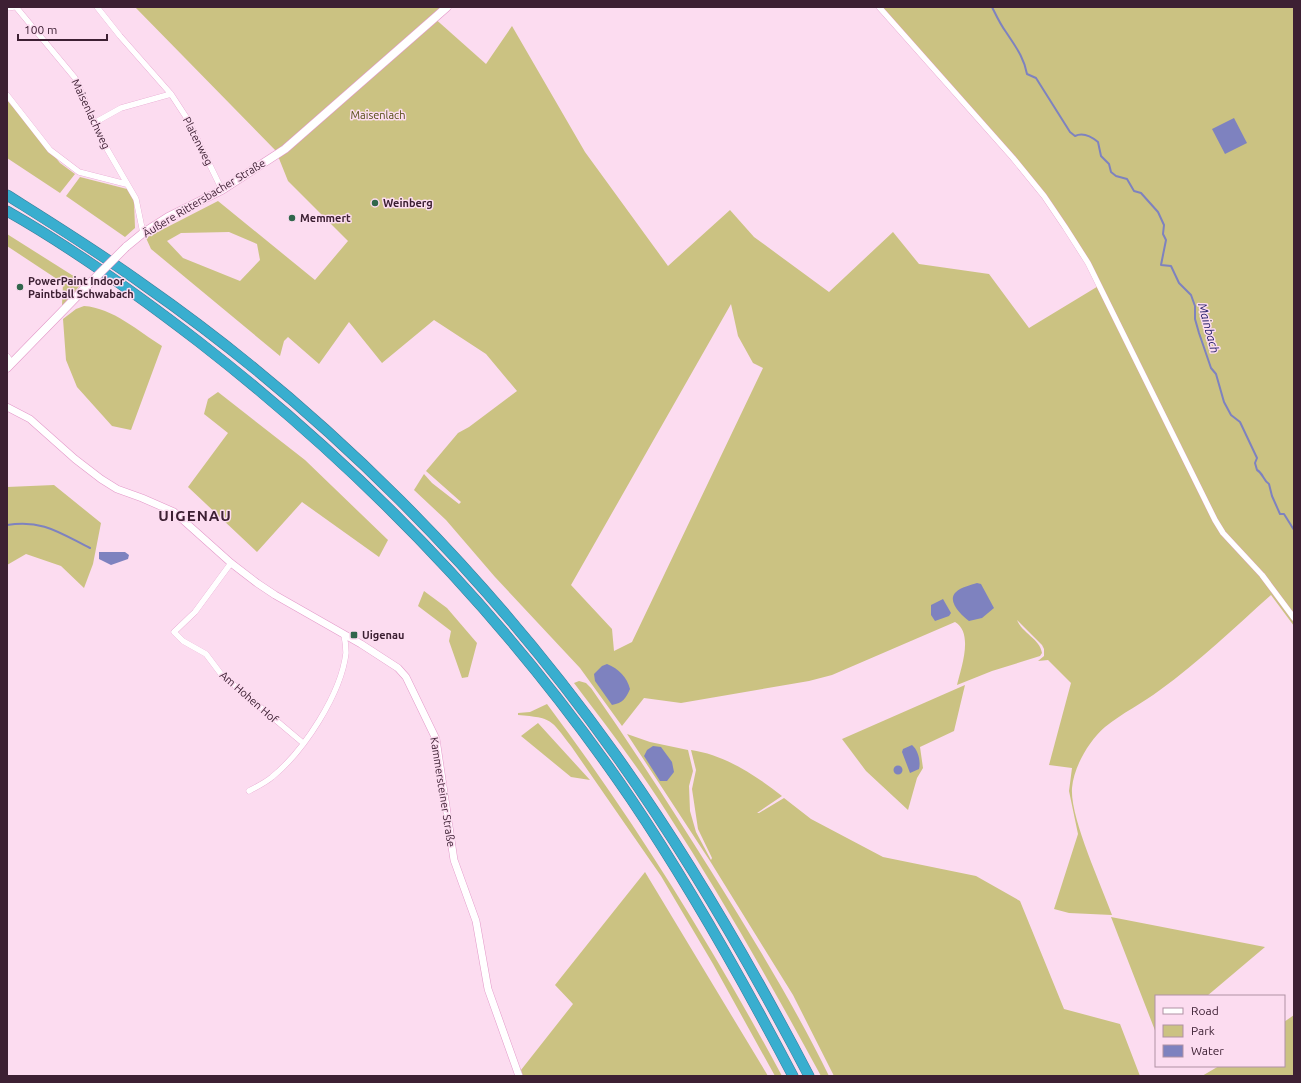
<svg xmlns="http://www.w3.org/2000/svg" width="1301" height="1083" viewBox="0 0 1301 1083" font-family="Ubuntu,sans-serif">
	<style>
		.green { fill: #cbc282; fill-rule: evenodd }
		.water { fill: #7e82bf }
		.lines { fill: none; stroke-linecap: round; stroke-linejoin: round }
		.stream { stroke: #7e82bf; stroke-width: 2 }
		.minor-casing { stroke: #e399c9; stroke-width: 6 }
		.tertiary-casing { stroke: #e399c9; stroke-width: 8 }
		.secondary-casing { stroke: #e399c9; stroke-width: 9 }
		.motorway-casing { stroke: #3a7c98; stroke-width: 11 }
		.minor { stroke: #fff; stroke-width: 5.5 }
		.tertiary { stroke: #fff; stroke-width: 7 }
		.secondary { stroke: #fff; stroke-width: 8 }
		.motorway { stroke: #39aecf; stroke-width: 10 }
		.secondary-bridge-casing { stroke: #e399c9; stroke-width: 9; stroke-linecap: butt }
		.secondary-bridge { stroke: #fff; stroke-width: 8 }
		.poi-dot { fill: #31664c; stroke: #fcdcf0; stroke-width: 1.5 }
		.labels { text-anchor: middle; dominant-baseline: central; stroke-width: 3; stroke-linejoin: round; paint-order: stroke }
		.street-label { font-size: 11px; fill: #3d2033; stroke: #fcdcf0 }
		.park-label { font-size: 11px; fill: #544c15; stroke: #fcdcf0 }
		.poi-label { font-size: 11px; font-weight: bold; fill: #3d2033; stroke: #fcdcf0; text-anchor: start }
		.water-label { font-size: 12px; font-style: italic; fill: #28216a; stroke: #fcdcf0 }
		.district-label { font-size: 15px; font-weight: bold; letter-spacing: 1px; fill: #3d2033; stroke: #fcdcf0 }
	</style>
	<rect width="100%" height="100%" fill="#fcdcf0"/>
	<path class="green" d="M135 7H442L432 16 486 64 512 26 585 152 668 266 730 210 754 237 829 292 893 232 919 264 989 274 1029 328 1100 285 1081 248 1028 177 880 7H1294V626L1271 595C1235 627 1199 662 1160 690 1143 703 1122 713 1105 727 1089 741 1074 766 1072 788 1070 818 1101 884 1112 915L1069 913 1054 909 1078 834 1069 791 1072 768 1049 765 1071 683 1048 660 1038 661 1044 656V649L1042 645 1017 620C1022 633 1040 639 1042 653L1040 656 992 671 957 685C961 668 974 633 955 622L832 675 809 681 681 703 644 698 622 726 580 668 495 577 446 520 414 490 424 474 432 483 459 504 461 502 426 471 458 433 469 427 517 391 486 354 434 320 382 363 349 322 319 364 288 337 284 341 280 356 151 249 146 238 218 201 315 280 348 241 288 181 276 151ZM229 232 257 244 260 260 240 281 183 258 167 241 181 233ZM731 304 738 336 753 363 763 368 632 642 614 651 612 629 571 585Z
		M7 100 60 163 75 174 60 193 7 158Z
		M80 177 127 189 134 201 135 228 125 237 66 196Z
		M7 234 83 282 62 306 63 283 7 246Z
		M84 306C113 308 138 331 162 346L131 430 112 426 77 387 66 360 63 319 76 309Z
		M218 392 305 460 388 540 379 557 302 502 257 552 188 487 228 433 204 414 208 399Z
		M54 485 101 523 93 564 84 588 61 566 26 554 7 565V487Z
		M424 591 447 608 477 643 468 677 462 678 449 641 451 631 418 606Z
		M579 681 586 683 591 688C633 748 672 809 711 871 753 938 794 1005 829 1076H821C772 986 722 897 666 811 638 767 606 725 574 683Z
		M965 685 954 731 920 747 923 768 917 778 908 810 866 771 842 739Z
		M547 704C636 823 712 946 782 1076H775L713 964 661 876 571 746C550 719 553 718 518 715V713L530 712Z
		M538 723 590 780 571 777 521 736Z
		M627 734 650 742 688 750 693 771 689 786 690 811 696 832 711 860 712 858 698 829 692 789 696 770 691 750C725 755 755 775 782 796L757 813H759L784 798 811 819 883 857 976 876 1020 901 1064 1009 1120 1024 1140 1076H834L793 995 710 861Z
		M645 872 768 1076H523L521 1070 573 1004 555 985Z
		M1111 917 1265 947 1207 996H1156V1033Z
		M1294 1015V1076H1202L1219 1066H1284V1022Z"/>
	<path class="water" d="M1234 118 1247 143 1225 154 1212 129Z
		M99 552H125L129 555 128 559 111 565 99 559Z
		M977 583 981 584 994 608 982 618 969 621C962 616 946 601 956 592 961 587 971 585 977 583Z
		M943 599 951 613 949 616 935 621 931 615V605Z
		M607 664C619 669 627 677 630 689 626 698 623 703 612 705L595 681 594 674 602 666Z
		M912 745C918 750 921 761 919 769L910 773 902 752 903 749Z
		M653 746 661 747 672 762 674 772 667 781H660L644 756 647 750Z
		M893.5 770a4.5 4.5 0 1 1 9 0a4.5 4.5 0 1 1-9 0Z"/>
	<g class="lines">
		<path class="stream" d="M992 7C996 15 1000 24 1006 32 1015 46 1024 57 1027 74L1036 78 1070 132 1075 136C1083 132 1092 137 1098 142L1101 156 1109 164 1111 172 1116 176 1127 179 1134 191 1141 193 1158 212 1164 225 1163 234 1166 240 1161 265 1171 266 1179 283 1191 295 1195 306V319L1199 333 1211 368 1216 374 1224 402 1231 415 1240 422 1257 458 1255 463 1257 470C1263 473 1263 480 1269 484L1272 496 1280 514H1284L1294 530
			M7 525C42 519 60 533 90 548"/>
		<defs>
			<path id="minor" d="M16 7 75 78 103 142 136 199 143 233
				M879 7 1013 158 1044 196 1065 227 1088 263 1215 520 1223 533 1262 575 1294 618
				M7 8 14 7
				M171 94 188 120 222 190
				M7 95 50 150 79 172 126 184
				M94 123 121 108 171 94 120 36 97 7
				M7 356 12 363
				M231 563 195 612 174 632 183 641 206 654 221 674 303 743
				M249 791C256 787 265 783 272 777 304 751 341 694 346 653 346 647 345 640 344 635"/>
			<path id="tertiary" d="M7 407 30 419 75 459 101 479 117 489 142 498 174 512 231 563 257 583 275 595 361 644 398 668 406 677 436 739 454 860 476 921 488 989 519 1076"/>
			<path id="secondary" d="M126 247 143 233 168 217 222 190 285 149 447 7
				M7 368 87 286"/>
			<path id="motorway" d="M7 195C53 224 100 253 144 285 326 412 486 574 615 754 688 856 751 965 809 1076
				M7 211C74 249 138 295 199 342 365 471 512 624 631 799 691 888 743 981 793 1076"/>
		</defs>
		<use href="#minor" class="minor-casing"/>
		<use href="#tertiary" class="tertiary-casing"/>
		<use href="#secondary" class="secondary-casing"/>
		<use href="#motorway" class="motorway-casing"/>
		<use href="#minor" class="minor"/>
		<use href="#tertiary" class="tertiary"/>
		<use href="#secondary" class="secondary"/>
		<use href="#motorway" class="motorway"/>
		<defs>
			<path id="secondary-bridge" d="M87 286 126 247"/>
		</defs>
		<use href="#secondary-bridge" class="secondary-bridge-casing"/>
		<use href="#secondary-bridge" class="secondary-bridge"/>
	</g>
	<g class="poi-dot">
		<circle cx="375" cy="203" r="4"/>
		<circle cx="292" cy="218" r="4"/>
		<circle cx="20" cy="287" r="4"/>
		<rect x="350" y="631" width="8" height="8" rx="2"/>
	</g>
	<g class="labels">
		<g class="street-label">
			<text transform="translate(91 114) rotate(65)">Maisenlachweg</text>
			<text transform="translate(198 141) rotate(63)">Platenweg</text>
			<text transform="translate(204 198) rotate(-31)">Äußere Rittersbacher Straße</text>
			<text transform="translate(249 697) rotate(41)">Am Hohen Hof</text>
			<text transform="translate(443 792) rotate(81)">Kammersteiner Straße</text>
		</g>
		<g class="park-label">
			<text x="378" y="115">Maisenlach</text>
		</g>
		<g class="poi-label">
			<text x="383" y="203">Weinberg</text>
			<text x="300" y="218">Memmert</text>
			<text x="28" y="281">PowerPaint Indoor<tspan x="28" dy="13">Paintball Schwabach</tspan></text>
			<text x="362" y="635">Uigenau</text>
		</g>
		<g class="water-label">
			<text transform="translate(1209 328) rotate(75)">Mainbach</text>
		</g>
		<g class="district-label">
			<text x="195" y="515">UIGENAU</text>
		</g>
	</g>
	<rect width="1301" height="1083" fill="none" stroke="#3d2033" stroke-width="16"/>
	<rect x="1155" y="995" width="130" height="72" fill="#fcdcf0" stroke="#b091a4"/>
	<rect x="1163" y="1008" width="20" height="6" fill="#ffffff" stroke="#b091a4"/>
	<text x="1191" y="1015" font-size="12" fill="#3d2033">Road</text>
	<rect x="1163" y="1025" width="20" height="12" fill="#cbc282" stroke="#b091a4"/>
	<text x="1191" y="1035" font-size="12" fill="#3d2033">Park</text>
	<rect x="1163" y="1045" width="20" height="12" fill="#7e82bf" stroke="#b091a4"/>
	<text x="1191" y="1055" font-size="12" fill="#3d2033">Water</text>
	<path d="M18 34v6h89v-6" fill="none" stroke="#3d2033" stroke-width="2"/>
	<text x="24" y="34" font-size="12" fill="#3d2033" stroke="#fcdcf0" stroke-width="3" paint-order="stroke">100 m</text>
</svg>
